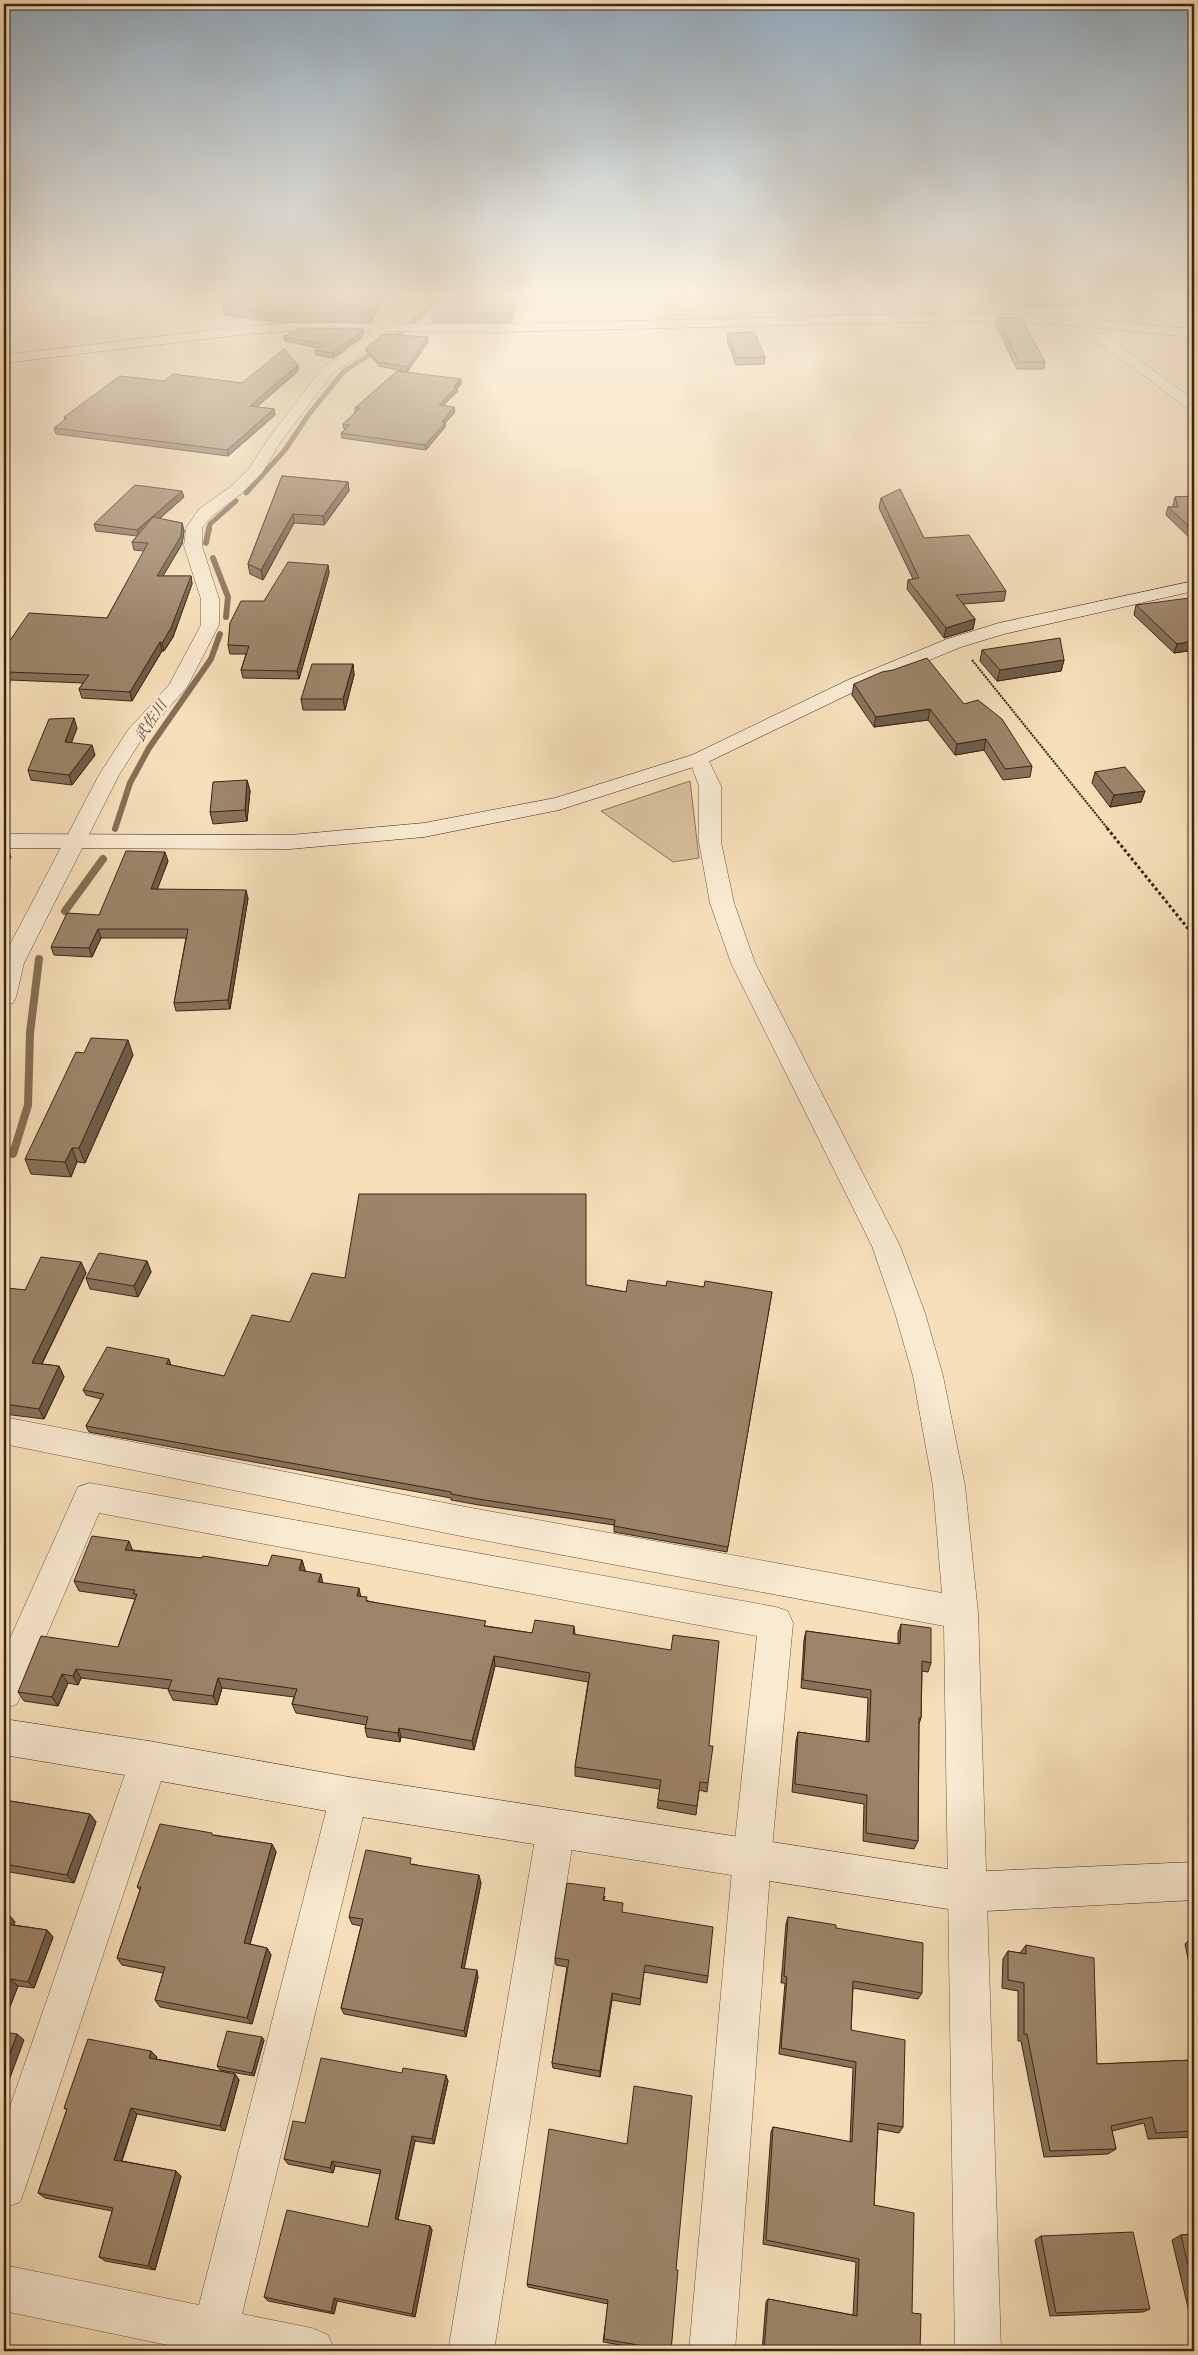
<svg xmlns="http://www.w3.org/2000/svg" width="1198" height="2355" viewBox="0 0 1198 2355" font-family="'IM FELL Double Pica','Noto Serif JP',serif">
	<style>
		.green { fill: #d6bf9d; stroke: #897259 }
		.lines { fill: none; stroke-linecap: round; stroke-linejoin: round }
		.stream-far2 { stroke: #866e56; stroke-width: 5 }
		.stream-far1 { stroke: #866e56; stroke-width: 6 }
		.stream { stroke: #866e56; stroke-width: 8 }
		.street-casing { stroke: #6a533e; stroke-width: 1 }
		.secondary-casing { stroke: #3c2415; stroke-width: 1 }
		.path-far1 { stroke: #3c2415; stroke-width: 2; stroke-dasharray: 2 1; stroke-linecap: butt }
		.path { stroke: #3c2415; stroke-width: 3; stroke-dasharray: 3 2.5; stroke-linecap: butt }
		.street { fill: #f9ead2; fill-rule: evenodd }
		.secondary { fill: #f9ead2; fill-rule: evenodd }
		.wall { fill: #87725b; stroke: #3c2415 }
		.shaded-wall { fill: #6e5d4a; stroke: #3c2415 }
		.building { fill: #9d856a; stroke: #3c2415 }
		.labels { text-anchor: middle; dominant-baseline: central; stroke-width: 4.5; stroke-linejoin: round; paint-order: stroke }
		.far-water-label { font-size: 15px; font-style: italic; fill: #614935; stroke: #f9ead2 }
	</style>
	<rect width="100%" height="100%" fill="#f6dfb9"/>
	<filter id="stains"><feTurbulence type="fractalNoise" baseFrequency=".004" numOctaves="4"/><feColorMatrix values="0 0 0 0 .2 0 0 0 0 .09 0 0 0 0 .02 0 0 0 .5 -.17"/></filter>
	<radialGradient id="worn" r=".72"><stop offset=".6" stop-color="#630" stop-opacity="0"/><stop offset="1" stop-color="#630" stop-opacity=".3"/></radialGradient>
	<path class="green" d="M889 300 893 314 808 316 800 300Z
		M690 781 699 858 673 862 601 811Z"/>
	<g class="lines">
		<path class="stream-far2" d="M390 342 437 301 453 297
			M246 493 285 450 309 414 344 371 379 349
			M209 530 210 524 236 501"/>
		<path class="stream-far1" d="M206 543 209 528
			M213 558 228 597 226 617
			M115 829 130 783 149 748 211 659 220 634"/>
		<path class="stream" d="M65 911 103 859
			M13 1154 28 1105 30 1033 39 959"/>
		<defs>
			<path id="street" d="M387 297H400L406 303 388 331 377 343 333 373 280 443 262 473 242 493 211 517 202 528V546L219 599V625L187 687 143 737 119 775 24 963 16 997 13 1003 4 1005V956L99 775 128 730 169 685 201 625V599L184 546 186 528 199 509 230 487 250 467 268 439 323 367 367 337 378 326 392 304Z
				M895 297H907L914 317 912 320H902Z
				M1085 319C1093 321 1096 329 1102 334 1133 356 1164 377 1194 400V411L1189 410 1137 370 1090 338 1078 323Z
				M699 753 706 755 721 786V842L734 903 755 963 900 1246 925 1313 943 1376 965 1486 978 1613 1001 2351H955L944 1626 466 1537 4 1444V1417L466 1507 942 1593 933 1486 913 1376 895 1313 872 1246 731 963 710 903 699 842V786L689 759 692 755Z
				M90 1483 776 1607 788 1611 793 1623 771 1859 735 2351H689L733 1859 757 1636 99 1513 17 1704 4 1709V1652L78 1487Z
				M149 1741 162 1747 168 1760 26 2186 20 2202 4 2208V2124L130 1760 136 1747Z
				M349 1777 362 1783 368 1796 242 2314 312 2328 328 2335 335 2351H187V2349L4 2311V2265L199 2305 330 1796 336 1783Z
				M556 1809 569 1815 575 1828 494 2351H448L537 1828 543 1815Z"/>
			<path id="secondary" d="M964 313 1055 316 1194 329V337L1055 324 964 321 502 332 292 331 247 334 4 363V355L247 326 292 323 502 324Z
				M1194 581V591L1004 634 961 647 864 687 706 763 559 810 424 837 290 849 4 848V834L290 835 424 823 555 798 692 755 850 679 947 639 999 623Z
				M4 1719 149 1741 349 1777 967 1872 1194 1862V1900L967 1912 349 1815 149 1779 4 1755Z"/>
		</defs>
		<use href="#street" class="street-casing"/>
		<use href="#secondary" class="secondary-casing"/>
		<path class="path-far1" d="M972 660 1108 829"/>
		<path class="path" d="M1107 828 1194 936"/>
		<use href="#street" class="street"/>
		<use href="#secondary" class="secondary"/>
	</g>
	<path class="wall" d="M385 297 371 322H278L224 315 223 307Z
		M1022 297H1077L1081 301 1079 306 1030 308Z
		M515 309 511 322H432V314Z
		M997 317 1045 362 1044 369H1017L995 324Z
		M364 333 361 338 333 358 316 355 315 350 319 348 285 341 284 337Z
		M728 333 765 357 764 364 736 365 727 340Z
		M427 337 428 342 407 372 379 366 367 352 366 348Z
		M298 365V371L257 407 274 409 275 415 228 456 56 434 54 428 65 420 64 417 164 381 242 383Z
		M461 384 457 389V392L443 406 455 412 445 423V427L426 450 342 438 341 433 345 430 344 429 343 424 355 413V408Z
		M282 476 348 482 349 491 324 525 294 523 263 580 250 574 248 564Z
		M1194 496V542L1166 515 1168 507H1173V505L1175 497Z
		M184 497 159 519 182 523 184 531 182 544 163 576H191L192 584 173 637 164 651H162L132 701 82 698 79 689 83 683 10 680 8 703H4V649L107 618 144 551 134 550 132 542 137 536 96 531 94 524Z
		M881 498 924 538 1006 591 1004 601 963 604 975 619 973 629 944 638 907 589 908 580 913 579 879 508Z
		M328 565 329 573 299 679 243 678 241 670 246 654H230L228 645 264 601Z
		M1194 603V650L1174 653 1134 615 1136 605Z
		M982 650 1064 660 1061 671 997 681 980 661Z
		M353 664 354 675 345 710H303L301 699Z
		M854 684 964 704 1032 766 1030 777 1003 780 984 750 955 755 928 720 874 727 852 695Z
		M77 728 71 743 95 755 72 785 31 780 28 770Z
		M1095 772 1145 791 1141 802 1110 807 1092 783Z
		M247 780 250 791 247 821 213 824 210 812Z
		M168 861 157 889 248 898 230 1009 176 1011 174 1003 186 938H101L92 957 54 955 51 947 99 915Z
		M133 1055 85 1163 77 1162 71 1177 31 1174 25 1159Z
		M147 1261 151 1272 138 1297 90 1289 86 1278Z
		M81 1262 86 1273 42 1364 59 1366 64 1377 44 1419 4 1414V1296L25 1290Z
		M345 1278 586 1285 626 1292 666 1286 704 1287 772 1292 727 1552 614 1532V1525L479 1505 451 1500V1498L89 1432 86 1426 101 1399 86 1395 83 1390 171 1365 224 1376Z
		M133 1550 268 1566 302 1560 305 1571 323 1583 361 1596 368 1601 486 1626 532 1633 574 1626 575 1634 709 1746 708 1783 707 1792 699 1790 696 1815 657 1808 660 1789 575 1776V1767L588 1682 495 1666 474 1750 401 1737 400 1742 367 1737 365 1728 366 1725 296 1713 292 1704 294 1697 222 1688 217 1705 173 1700 168 1690 169 1689 81 1678 78 1685 68 1683 58 1706 24 1701 18 1692 118 1647 135 1599 79 1591 74 1581Z
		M901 1624 931 1663 928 1672 922 1671 921 1718 919 1724 918 1841 914 1849 863 1841 864 1804 792 1792 796 1741 798 1732 866 1742 868 1698 801 1688 804 1640 806 1631 898 1644V1633Z
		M4 1800 90 1814 96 1822 74 1883 4 1871Z
		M214 1835 272 1844 276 1852 250 1944 267 1948 271 1955 252 2024 160 2007 155 2000 163 1973 122 1965 117 1958 140 1890 137 1887Z
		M413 1864 481 1883 464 1968 478 1977 466 2037 344 2014 341 2008 361 1926 352 1924 349 1917Z
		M605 1896 604 1900 622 1912 708 1976 707 1983 644 1972 640 2005 612 2000 600 2077 553 2068 552 2063 567 1967 556 1965 555 1958Z
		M4 1914 9 1915 15 1922 14 1925 47 1930 53 1937 34 1988 18 1986 4 2022Z
		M788 1917 836 1928 922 1993 918 1999 853 1988 851 2030 903 2127 899 2133 878 2129 874 2205 912 2313 920 2351H762L766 2302 768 2299 853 2315 856 2262 763 2244 771 2132 773 2127 850 2142 853 2068 779 2054 785 1983H781L786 1924Z
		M1193 1936H1194V1987L1185 1944Z
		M1026 1945 1097 2064 1194 2060V2137L1148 2139 1144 2123 1112 2131 1116 2149 1108 2154 1044 2157 1021 2041H1018V1991L1002 1988 1003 1959 1008 1951 1020 1953Z
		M264 2040 254 2076 220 2070 217 2066Z
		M157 2057 156 2059 235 2074 239 2080 225 2131 137 2114 122 2161 176 2171 181 2176 155 2270 105 2261 99 2257 112 2211 45 2198 38 2193 67 2110 64 2108Z
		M448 2081 434 2144 415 2141 398 2220 430 2226 432 2230 415 2317 337 2301 334 2314 268 2301 264 2297 368 2227 380 2174 335 2166 333 2173 288 2164 284 2159 305 2123Z
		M1194 2234V2333L1172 2240 1181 2235Z
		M1041 2236 1150 2309 1143 2312 1050 2316 1035 2240Z
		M676 2270 671 2351H656L603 2342 608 2304 528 2287 527 2284Z"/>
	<path class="shaded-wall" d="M380 297H385L371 322 370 313Z
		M515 297H516L515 309 511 322V314Z
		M363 329 364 333 361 338 333 358 332 353Z
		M427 337 428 342 407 372V367Z
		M298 365V371L251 412 250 406Z
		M461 379V384L457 389V392L439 410V405L454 387Z
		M454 407 455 412 445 423V427L426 450 425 445 442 422Z
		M274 409 275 415 228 456 227 450Z
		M348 482 349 491 324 525 323 516Z
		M182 491 184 497 139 537 137 530Z
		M293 514 294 523 263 580 261 570Z
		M182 523 184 531 182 544 158 584 157 576Z
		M328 565 329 573 299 679 297 671Z
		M191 576 192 584 173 637 164 651 162 643Z
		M975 619 973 629 944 638 946 628Z
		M1194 641V650L1174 653 1177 644Z
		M160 642 162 651 132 701 130 692Z
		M1064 660 1061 671 997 681 1000 670Z
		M353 664 354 675 345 710 343 699Z
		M7 672 10 680 8 703H4V694Z
		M930 709 928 720 874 727 876 717Z
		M74 718 77 728 68 752 65 742Z
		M986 739 984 750 955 755 957 744Z
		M92 745 95 755 72 785 69 775Z
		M247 780 250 791 247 821 245 810Z
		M1145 791 1141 802 1110 807 1114 795Z
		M7 846 11 857 4 870V852Z
		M165 852 168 861 154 898 151 889Z
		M246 890 248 898 230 1009 228 1000Z
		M98 929 101 938 92 957 89 948Z
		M128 1040 133 1055 85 1163 79 1148Z
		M72 1148 77 1162 71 1177 65 1162Z
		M147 1261 151 1272 138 1297 134 1286Z
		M81 1262 86 1273 37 1373 32 1363Z
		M169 1359 171 1365 168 1370 166 1364Z
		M59 1366 64 1377 44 1419 39 1409Z
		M129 1541 133 1551 125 1550Z
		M302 1560 305 1570 302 1580 299 1570Z
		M321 1574 323 1584 318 1582Z
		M359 1588 361 1598 357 1596Z
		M494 1656 495 1666 474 1750 472 1741Z
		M76 1669 81 1678 78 1685 73 1676Z
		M62 1674 68 1683 58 1706 52 1697Z
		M218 1678 222 1688 217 1705 213 1696Z
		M399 1728 401 1737 400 1742 398 1733Z
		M90 1814 96 1822 74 1883 67 1875Z
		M272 1844 276 1852 248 1951 244 1943Z
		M479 1875 481 1883 463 1975 461 1968Z
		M9 1915 15 1922 12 1930 5 1924Z
		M47 1930 53 1937 34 1988 28 1982Z
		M267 1948 271 1955 252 2024 247 2018Z
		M477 1970 478 1977 466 2037 464 2031Z
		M11 1979 18 1986 4 2022V1998Z
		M612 1993V2000L600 2077V2071Z
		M17 2034 24 2040 4 2094V2070Z
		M262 2037 264 2040 254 2076 252 2073Z
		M151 2051 157 2057 154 2064 149 2058Z
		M235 2074 239 2080 225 2131 220 2126Z
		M446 2075 448 2081 434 2144 432 2139Z
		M131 2108 137 2114 120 2165 114 2160Z
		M412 2136 415 2141 397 2223 395 2219Z
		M332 2161 335 2166 333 2173 330 2168Z
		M176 2171 181 2176 155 2270 148 2266Z
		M430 2226 432 2230 415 2317 412 2314Z
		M334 2298 337 2301 334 2314 331 2312Z"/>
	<path class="building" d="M237 297H380L370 313 277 314 223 307Z
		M445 297H515V301L511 314H432Z
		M1027 297H1077L1081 301 1031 302Z
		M997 317 1021 318 1045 362H1019Z
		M299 328 363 329 361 333 332 353 315 350 324 344 284 337Z
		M754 332 765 357 737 358 728 333Z
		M383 334 427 337 407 367 378 362 366 348Z
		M284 349 298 365 250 406 274 409 227 450 54 428 67 418 64 417 120 376 164 381 173 374 242 383Z
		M397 371 461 379 454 387H457L439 405 454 407 442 422 445 423 425 445 341 433 350 425 343 424 360 408H355Z
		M282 476 348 482 323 516 293 514 261 570 248 564Z
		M135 485 182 491 137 530 94 524Z
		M900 489 924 538 969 535 1006 591 956 595 975 619 946 628 908 580 919 578 881 498Z
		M1194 496V531L1168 507H1178L1175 497Z
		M153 517 182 523 181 536 157 576H191L171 628 162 643 160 642 130 692 79 689 89 675 7 672 5 694H4V649L29 613 107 618 148 543 132 542Z
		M288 562 328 565 297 671 241 670 249 646 228 645 230 623 241 601H264Z
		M1189 598 1194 603V641L1177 644 1136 605Z
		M1060 638 1064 660 1000 670 982 650Z
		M927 658 964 704 978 700 1002 719 1032 766 1005 769 986 739 957 744 930 709 876 717 854 684 882 672 893 670Z
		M312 664H353L343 699H301Z
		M74 718 65 742 92 745 69 775 28 770 49 719Z
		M1125 767 1145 791 1114 795 1095 772Z
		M247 780 245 810 210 812 213 782Z
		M4 846H7L4 852Z
		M126 851 165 852 151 889 246 890 228 1000 174 1003 188 929H98L89 948 51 947 67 913 99 915Z
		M91 1038 128 1040 79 1148H72L65 1162 25 1159 76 1052 84 1053Z
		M359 1194H586V1285L626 1292 628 1280 666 1286 667 1281 704 1287 705 1281 772 1292 728 1547 614 1526 615 1520 478 1499 451 1494V1492L86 1426 104 1394 83 1390 107 1347 169 1359 166 1364 224 1376 252 1315 290 1322 312 1273 345 1278Z
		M99 1253 147 1261 134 1286 86 1278Z
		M41 1257 81 1262 32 1363 59 1366 39 1409 4 1404V1327L5 1324H4V1296L8 1288 25 1290Z
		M92 1536 129 1541 125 1550 202 1558 203 1556 268 1566 272 1555 302 1560 299 1570 321 1574 318 1582 359 1588 357 1596 367 1597 366 1601 486 1621 484 1626 532 1633 535 1620 574 1626 573 1634 671 1650 673 1635 719 1641 709 1746H713L708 1783 700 1782 697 1806 658 1800 661 1780 575 1767 590 1673 494 1656 472 1741 399 1728 398 1733 365 1728 368 1717 292 1704 297 1689 218 1678 213 1696 168 1690 172 1680 76 1669 73 1676 62 1674 52 1697 18 1692 41 1636 118 1647 137 1594H133L135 1590 74 1581Z
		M901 1624 931 1628V1663L922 1661 921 1718H919L918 1841 866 1833 867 1795 795 1784 798 1732 869 1742 871 1690 803 1680 806 1631 900 1644Z
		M4 1800 90 1814 67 1875 4 1864Z
		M160 1824 212 1833V1835L272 1844 244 1943 267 1948 247 2018 155 2000 165 1967 117 1958 141 1887H137Z
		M366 1850 411 1858 410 1864 479 1875 461 1968 477 1970 464 2031 341 2008 363 1919 349 1917Z
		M567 1883 605 1888 603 1900 623 1903 622 1912 713 1927 708 1976 645 1965 640 1999 612 1993 600 2071 552 2063 569 1960 555 1958Z
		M4 1914 9 1915 5 1924 47 1930 28 1982 11 1979 4 1998Z
		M788 1917 836 1925V1928L923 1943 922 1993 853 1981 851 2030 905 2040 903 2127 878 2123 874 2205 914 2213 912 2313 921 2314 920 2351H764L768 2299 857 2316 859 2259 766 2240 773 2127 852 2142 856 2062 781 2048 787 1977 784 1976Z
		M1026 1945 1094 1958 1097 2064 1194 2060V2131L1156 2133 1152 2117 1111 2126 1116 2149 1050 2151 1027 2034H1024V1983L1008 1980V1951L1026 1954Z
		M227 2031 262 2037 252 2073 217 2066Z
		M4 2032 17 2034 4 2070Z
		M88 2039 151 2051 149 2058 235 2074 220 2126 131 2108 114 2160 176 2171 148 2266 99 2257 113 2208 38 2193 67 2109 64 2108Z
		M321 2058 402 2073 403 2068 446 2075 432 2139 412 2136 395 2219 430 2226 412 2314 334 2298 331 2312 264 2297 287 2210 368 2227 381 2170 332 2161 330 2168 284 2159 293 2121 305 2123Z
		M634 2086 692 2096 676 2270H678L671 2351 604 2339 608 2300 527 2284 549 2129 627 2144Z
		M1133 2232 1150 2309 1056 2313 1041 2236Z
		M1194 2234V2292L1181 2235Z"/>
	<linearGradient id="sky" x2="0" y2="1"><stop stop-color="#94acbf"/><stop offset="0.47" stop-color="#fbf1e0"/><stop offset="1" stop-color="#fbf1e0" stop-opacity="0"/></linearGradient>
	<rect width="1198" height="626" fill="url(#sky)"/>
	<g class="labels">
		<g class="far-water-label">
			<text transform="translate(151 721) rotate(-56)">武佐川</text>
		</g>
	</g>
	<rect width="1198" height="2355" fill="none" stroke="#f6dfb9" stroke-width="20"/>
	<rect x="5" y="5" width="1188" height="2345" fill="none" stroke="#3c2415" stroke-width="2.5"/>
	<rect x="10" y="10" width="1178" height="2335" fill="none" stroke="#3c2415"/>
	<rect width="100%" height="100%" filter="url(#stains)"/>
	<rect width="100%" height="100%" fill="url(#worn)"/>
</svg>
